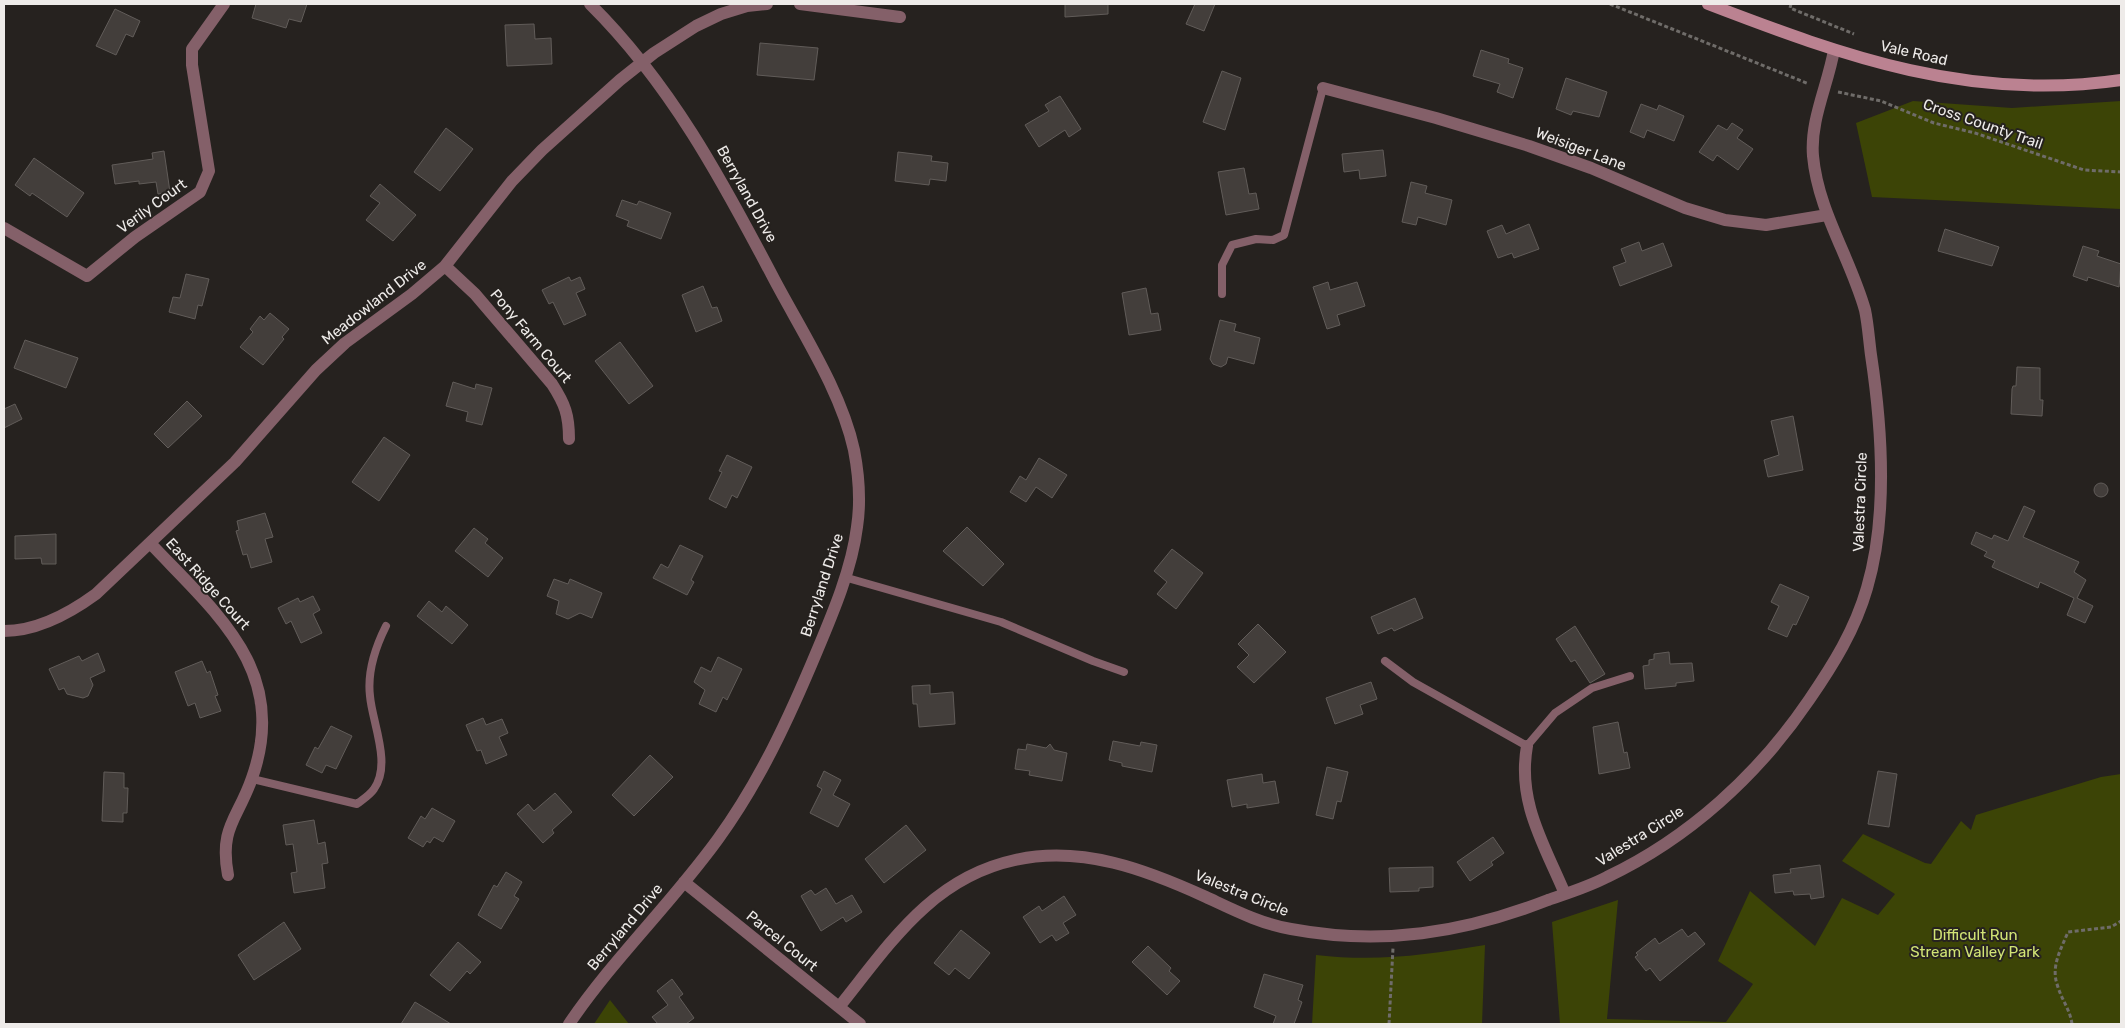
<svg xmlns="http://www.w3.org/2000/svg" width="2125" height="1028" viewBox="0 0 2125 1028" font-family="Rubik,sans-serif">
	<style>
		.green { fill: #3c4406 }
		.building { fill: #433e3b; stroke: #615c59 }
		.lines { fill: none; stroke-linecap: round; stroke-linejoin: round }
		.path { stroke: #6f6c69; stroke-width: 3; stroke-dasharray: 4 2.5; stroke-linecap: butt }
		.service { stroke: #846069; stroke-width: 8 }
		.minor { stroke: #846069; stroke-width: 12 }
		.secondary { stroke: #bb8291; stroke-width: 12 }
		.labels { text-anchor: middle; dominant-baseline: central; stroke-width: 4; stroke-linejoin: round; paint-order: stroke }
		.street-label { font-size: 15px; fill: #eeebe9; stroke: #26221f }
		.park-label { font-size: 15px; fill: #d1e375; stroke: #26221f }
	</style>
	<rect width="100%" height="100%" fill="#26221f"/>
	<path class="green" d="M1913 101 2012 108 2121 101V209L1872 197 1856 123Z
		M2121 774V1024H1560L1552 922 1618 900 1607 1019 1726 1022 1753 984 1718 961 1750 891 1815 946 1842 898 1878 915 1895 894 1842 861 1863 834 1925 863 1931 864 1961 821 1971 830 1976 815 2101 777Z
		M1485 945 1482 1024H1312L1316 955C1377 962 1426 955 1485 945Z
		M610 1000 629 1024H594Z"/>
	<path class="building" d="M256 4H307L301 22 289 19 286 28 252 18Z
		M1065 4H1108V14L1065 17Z
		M1195 4H1215L1204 31 1186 24Z
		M115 9 140 21 133 37 126 34 116 55 96 46Z
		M534 24 535 39 551 38 552 64 507 66 505 25Z
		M760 43 818 48 814 80 757 75Z
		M1481 50 1509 59 1508 63 1523 68 1513 98 1497 92 1500 84 1473 76Z
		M1222 71 1241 78 1225 130 1203 122Z
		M1566 78 1607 92 1599 117 1573 111 1571 115 1556 109Z
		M1060 96 1081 129 1069 137 1065 130 1039 147 1025 125 1049 111 1045 105Z
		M1641 104 1657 110 1659 105 1684 116 1674 141 1647 130 1644 138 1630 132Z
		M1732 123 1743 130 1737 138 1753 149 1738 170 1717 155 1713 161 1699 152 1718 125 1727 130Z
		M446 128 473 149 440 191 414 172Z
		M1383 150 1386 176 1360 179 1359 170 1344 172 1342 154Z
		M164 151 170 192 158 194 156 182 139 184V181L115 184 112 165 153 159 152 153Z
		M898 152 932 156 931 161 948 163 946 181 930 179 929 185 895 181Z
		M34 158 84 193 67 217 32 193 30 196 15 185Z
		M1244 168 1249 194 1256 193 1259 209 1226 215 1218 172Z
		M1411 182 1427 186 1425 193 1452 200 1446 225 1418 217 1416 225 1402 222Z
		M380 184 416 215 393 241 366 220 380 203 370 196Z
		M622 200 637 205 639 201 671 213 661 239 627 226 629 221 616 216Z
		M1529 224 1539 249 1514 258 1512 253 1498 258 1487 231 1502 225 1506 234Z
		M1945 229 1999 247 1992 266 1938 251Z
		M1639 242 1642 251 1663 243 1672 266 1620 286 1613 267 1626 262 1621 249Z
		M2083 246 2099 251 2097 256 2121 264 2119 287 2088 277 2087 281 2073 276Z
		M186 274 209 279 202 306 198 305 195 319 169 312 173 297 180 298Z
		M569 277 571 281 580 277 585 289 576 293 586 315 564 325 553 302 549 304 542 290Z
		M1328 282 1330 290 1357 282 1365 306 1337 315 1340 325 1327 329 1313 287Z
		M703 286 712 308 717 307 722 321 696 332 682 295Z
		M1146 288 1151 314 1158 313 1161 330 1129 335 1122 293Z
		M270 313 289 329 282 337 284 339 263 365 240 347 253 332 250 329 260 316 264 320Z
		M1220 320 1236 324 1234 331 1260 338 1254 364 1228 357 1226 364 1221 367 1213 364 1210 359Z
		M25 340 78 358 66 388 14 368Z
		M620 342 653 386 629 404 595 361Z
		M2017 367 2040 368V400H2043L2042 416 2011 414 2012 389 2013 386H2016Z
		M453 382 475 389 476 384 492 388 482 425 466 421 468 412 446 406Z
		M187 401 202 416 168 448 154 434Z
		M15 404 22 419 4 428V409Z
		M1793 416 1803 470 1768 477 1764 460 1779 455 1771 421Z
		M384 437 410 455 379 501 352 482Z
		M727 455 752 467 737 498 732 495 726 508 709 499 722 472 719 471Z
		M1039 458 1067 475 1052 498 1036 487 1026 502 1010 492 1020 476 1026 480Z
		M2094 490a7 7 0 1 1 14 0a7 7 0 1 1-14 0Z
		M2024 506 2035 511 2023 537 2079 562 2074 572 2086 580 2077 598 2093 606 2085 623 2067 615 2074 598 2040 582 2038 588 1992 567 1995 561 1984 556 1987 552 1971 544 1976 532 1992 539 1994 535 2008 541Z
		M265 513 273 537 265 539 272 562 251 568 247 554 243 555 236 531 239 530 237 521Z
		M967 527 1004 564 983 586 943 551Z
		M474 528 488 539 485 543 503 558 488 577 455 551Z
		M56 534V564H42L41 558 15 559V536Z
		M680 545 703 556 691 580 694 582 687 595 653 578 661 564 668 568Z
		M1172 549 1203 573 1176 609 1157 594 1167 582 1154 571Z
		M554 579 568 584 570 579 602 593 592 618 580 613 568 619 556 614 559 601 547 596Z
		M1780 584 1809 597 1796 625 1793 624 1787 637 1768 629 1779 606 1771 602Z
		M313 596 320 610 313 614 322 633 301 643 291 621 286 624 278 608 298 598 300 602Z
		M1415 598 1423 618 1394 631 1392 628 1378 634 1371 617Z
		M429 601 442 612 446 606 468 625 452 644 417 616Z
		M1258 624 1286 652 1254 683 1237 667 1249 655 1238 644Z
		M1575 626 1605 674 1590 683 1575 660 1571 662 1556 639Z
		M1669 652 1670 664 1692 663 1694 681 1676 683V686L1645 689 1643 666 1649 665V660L1654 659V654Z
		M98 653 105 671 90 678 93 685 88 696 83 698 67 694 64 688 59 690 49 669 79 656 82 661Z
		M718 657 742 669 727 700 723 697 716 712 699 704 705 690 694 682 701 667 711 672Z
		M202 661 207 673 210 671 218 695 215 696 221 711 200 718 195 703 188 706 175 672Z
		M1371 682 1377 699 1360 705 1363 714 1335 724 1326 698Z
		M930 685V694L953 692 955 724 919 727 917 704H913L912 686Z
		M483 718 486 725 502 719 508 733 499 737 507 755 486 764 481 750 477 751 466 725Z
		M1618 722 1624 753 1627 752 1630 768 1599 774 1593 727Z
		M331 726 352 736 336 769 326 765 322 773 306 765 315 747 318 749Z
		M1113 741 1140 746 1141 742 1157 745 1152 772 1122 766V763L1109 760Z
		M1027 744 1046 748 1050 744 1054 750 1067 753 1062 781 1029 775 1030 771 1015 769 1018 749 1026 750Z
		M650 755 673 777 634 816 612 795Z
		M1327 767 1348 772 1341 802 1337 801 1333 819 1316 815Z
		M824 771 841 780 833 795 850 804 838 827 810 813 822 789 817 786Z
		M1878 771 1897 774 1889 827 1868 824Z
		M104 772 124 773V788H128L127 813H123V822L102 821Z
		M1262 774 1263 783 1275 781 1279 803 1247 808V804L1232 807 1227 780Z
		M555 793 572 812 552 830 554 833 543 843 517 814 528 804 534 811Z
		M432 808 455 821 443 842 434 837 430 843 427 841 423 847 408 838 421 816 425 819Z
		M314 820 318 844 325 842 328 863 322 864 325 888 294 893 291 873 297 872 293 844 286 845 283 825Z
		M906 825 926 850 884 883 865 859Z
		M1493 837 1504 853 1491 862 1493 865 1470 881 1457 862Z
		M1820 865 1824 897 1811 899 1810 894 1794 895 1793 891 1775 893 1773 875 1791 873 1790 869Z
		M1433 867V887L1419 888V891L1390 892 1389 868Z
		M506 872 522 882 514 896 519 899 501 929 478 915 494 885 497 887Z
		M826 888 836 904 852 895 862 912 846 922 843 917 821 931 801 896 811 890 815 895Z
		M1064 896 1076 915 1063 923 1069 933 1056 941 1052 935 1040 943 1023 917 1039 906 1042 911Z
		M284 922 301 949 254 980 238 955Z
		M1682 929 1688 937 1695 932 1705 944 1660 981 1650 968 1646 971 1635 957 1638 955 1636 953 1655 938 1659 944Z
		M961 930 990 953 969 979 955 968 949 975 934 963Z
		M458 942 481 962 470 974 467 971 450 991 430 975Z
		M1148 946 1171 968 1169 971 1180 981 1167 995 1132 962Z
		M1264 974 1303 985 1298 1000 1302 1002 1294 1024H1273L1276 1016 1254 1007Z
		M672 979 683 994 679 997 694 1018 686 1024H658L652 1017 668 1005 657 991Z
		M415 1002 451 1024H401Z"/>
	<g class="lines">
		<path class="path" d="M1610 4 1809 84
			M1791 4 1790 8 1854 34
			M1838 92 1881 101 1934 123 1975 133 2084 170 2121 172
			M1389 1024 1393 948
			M2072 1024C2070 1009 2061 999 2057 984 2051 966 2061 949 2068 932L2111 927 2121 921"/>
		<path class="service" d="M1222 294V265L1232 245 1256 239 1273 240 1284 235 1323 88
			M844 577 1001 622 1093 661 1124 672
			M1385 661 1413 682 1527 746 1555 713 1592 688 1630 676
			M252 779 357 804C362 800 370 795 374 789 392 764 372 722 370 696 367 671 375 648 386 626"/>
		<path class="minor" d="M800 4 900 17
			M1323 88 1436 118 1529 146 1591 168 1685 208 1725 220 1766 225 1827 215
			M4 228 87 276 135 237 200 192 209 171 192 65V49L224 4
			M445 266 475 294 552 384C565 404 569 415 569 439
			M150 543C216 613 290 671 252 778 238 819 219 827 228 875
			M4 631C38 631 70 613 96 594L235 462 316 370 345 343 412 294 445 266 512 181 542 150 620 80 654 53 696 26 721 14 747 6 767 4
			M1527 746C1517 802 1544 844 1565 894
			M684 882 860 1024
			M839 1007C889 945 931 878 1015 860 1082 845 1147 870 1206 897 1234 910 1261 924 1291 929 1382 946 1463 933 1548 900 1568 893 1588 887 1607 877 1689 838 1758 775 1809 700 1833 665 1855 630 1867 588 1888 517 1882 428 1871 355 1869 340 1868 324 1865 310 1850 257 1818 211 1813 156 1810 120 1828 85 1834 50
			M569 1024C613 959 671 904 718 839 760 781 789 718 817 651 833 613 852 568 857 527 861 501 859 476 854 450 841 391 802 332 774 279 722 180 670 83 590 4"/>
		<path class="secondary" d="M1708 4C1846 57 1971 102 2121 80"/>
	</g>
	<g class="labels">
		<g class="street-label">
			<text transform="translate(1914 53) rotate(13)">Vale Road</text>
			<text transform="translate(1983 124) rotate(19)">Cross County Trail</text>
			<text transform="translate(1581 149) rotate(21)">Weisiger Lane</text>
			<text transform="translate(747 194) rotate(61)">Berryland Drive</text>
			<text transform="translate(152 206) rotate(-36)">Verily Court</text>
			<text transform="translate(374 302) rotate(-38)">Meadowland Drive</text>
			<text transform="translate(531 336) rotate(50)">Pony Farm Court</text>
			<text transform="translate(1860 502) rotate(-88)">Valestra Circle</text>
			<text transform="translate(208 584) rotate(48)">East Ridge Court</text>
			<text transform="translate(822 585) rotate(-72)">Berryland Drive</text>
			<text transform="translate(1640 836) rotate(-32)">Valestra Circle</text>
			<text transform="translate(1242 893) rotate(22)">Valestra Circle</text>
			<text transform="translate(625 927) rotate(-50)">Berryland Drive</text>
			<text transform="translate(782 941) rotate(39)">Parcel Court</text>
		</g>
		<g class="park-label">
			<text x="1975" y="935">Difficult Run<tspan x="1975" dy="17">Stream Valley Park</tspan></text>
		</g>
	</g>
	<rect width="2125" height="1028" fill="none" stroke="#eeebe9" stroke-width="10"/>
</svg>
